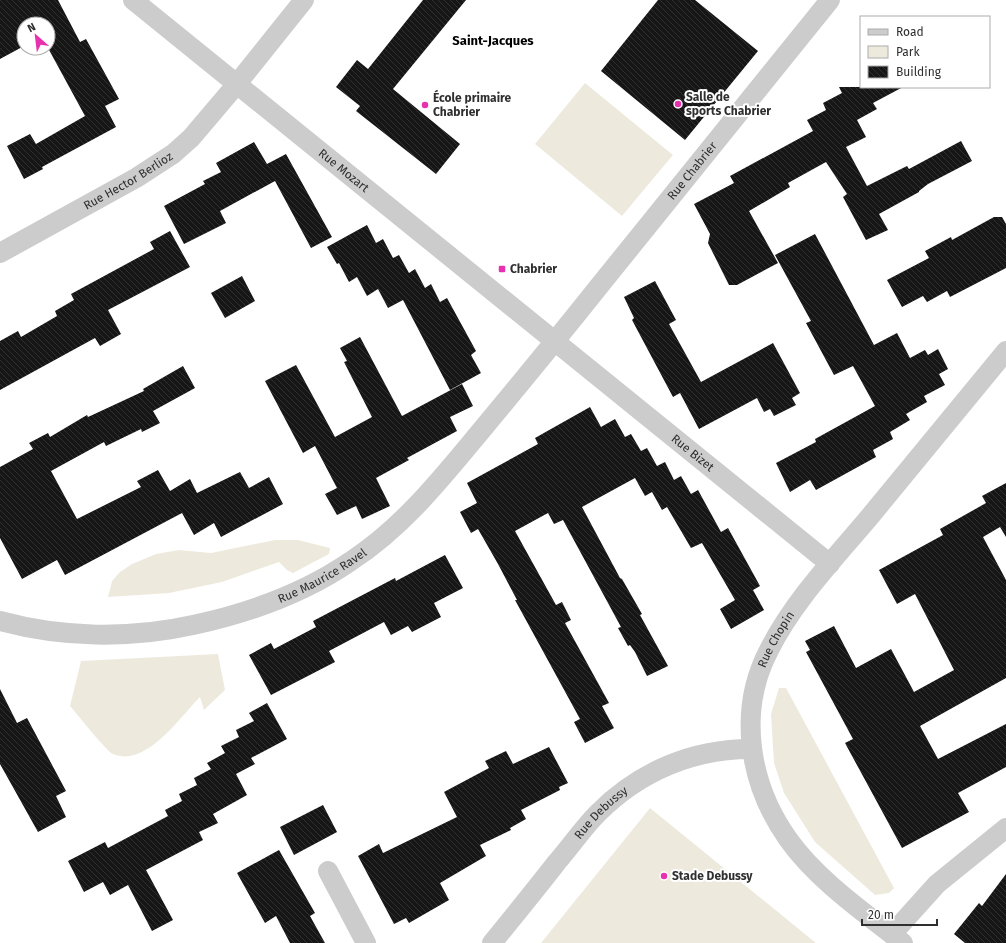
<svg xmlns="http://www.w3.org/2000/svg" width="1006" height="943" viewBox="0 0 1006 943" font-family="'Fira Sans',sans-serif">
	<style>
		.green { fill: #edeadd }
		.building { fill: url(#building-back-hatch) }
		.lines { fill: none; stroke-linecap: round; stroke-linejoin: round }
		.minor { stroke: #ccc; stroke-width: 20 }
		.poi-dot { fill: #e731af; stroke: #fff; stroke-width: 1.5 }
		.labels { text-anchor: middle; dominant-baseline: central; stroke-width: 4; stroke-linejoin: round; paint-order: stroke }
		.poi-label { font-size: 12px; font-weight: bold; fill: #2f2f2f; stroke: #fff; text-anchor: start }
		.street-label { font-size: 12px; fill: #2f2f2f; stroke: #fff }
		.neighbourhood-label { font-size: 13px; font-weight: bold; fill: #000; stroke: #fff }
	</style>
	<defs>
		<pattern id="building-back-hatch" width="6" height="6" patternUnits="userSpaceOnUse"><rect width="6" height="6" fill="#161616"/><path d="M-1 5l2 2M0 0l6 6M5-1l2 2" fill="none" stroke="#303030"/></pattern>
	</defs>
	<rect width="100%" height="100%" fill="#fff"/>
	<path class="green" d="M585 83 673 155 622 216 535 144Z
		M275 540H298L330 548 329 554 293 573 287 570 279 562 222 582 169 593 108 597 112 581 120 572 132 564 156 554 179 550 211 553Z
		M218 654 225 690 204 710 200 697C180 717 146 768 113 754 107 752 77 714 70 706L81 661Z
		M779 688H786L894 888 889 893 875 895 815 842 784 793 774 763 771 714Z
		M650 808 816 943H541Z"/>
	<path class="building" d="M0 0H58L80 42 86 39 119 99 105 106 116 127 42 167 43 169 24 179 7 146 30 134 36 144 85 116 48 48V24H24V46L0 59Z
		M423 0H466L393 89 460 144 436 174 356 111 360 106 336 87 357 60 368 69Z
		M658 0H695L758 51 685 140 601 71Z
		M839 87H903L873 103 877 109 857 120 866 137 846 147 867 186 907 166 909 169 961 141 972 161 928 184 919 191V192L879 214 888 230 866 240 843 197 847 194 826 162 788 183 790 187 749 211 778 263 737 285H729L708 243 710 234 694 204 734 183 730 176 813 131 807 120 826 110 823 103 842 93Z
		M254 142 267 164 286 154 332 237 311 248 275 181 220 211 226 223 184 244 164 206 205 184 203 181 221 172 216 163Z
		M994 217H1002L1006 224V268L950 297 947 291 927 302 923 296 902 307 887 280 929 258 925 251 951 237 952 240Z
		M367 225 376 243 383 239 393 258 399 255 409 273 415 269 425 288 431 284 440 302 447 298 476 351 471 355 481 373 450 390 403 300 388 308 378 289 367 296 357 277 349 282 339 263 337 264 327 247Z
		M170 231 190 267 108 310 121 334 100 346 95 338 0 390V341L18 331 21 337 57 316 55 311 74 300 71 294 154 249 150 242Z
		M815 234 874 345 897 333 910 358 925 350 928 355 938 349 948 369 939 374 945 385 924 396 927 402 906 414 910 420 890 432 893 439 873 450 876 457 816 490 810 480 790 492 776 463 816 442 815 439 875 406 853 366 834 375 806 323 811 321 775 255Z
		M242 276 255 301 225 318 211 293Z
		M655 281 676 320 669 324 701 382 773 343 800 393 792 398 796 405 774 416 770 409 764 412 757 398 699 429 680 393 673 397 632 320 634 318 624 297Z
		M360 337 402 416 462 384 473 406 450 417 457 431 407 458 409 460 376 478 390 506 362 519 356 506 337 515 325 494 337 488 315 446 303 453 265 381 296 365 335 437 372 417 344 362 347 361 340 348Z
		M183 366 195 388 153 411 160 423 142 432 141 429 106 446 104 442 51 471 77 519 141 487 137 481 158 470 170 491 190 479 197 493 240 472 249 488 269 477 283 504 221 537 214 523 194 535 182 513 65 575 57 560 22 579 0 538V467L33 449 29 443 48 433 50 437 87 415 88 417 144 391 143 389Z
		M590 407 601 427 615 419 625 437 631 434 641 451 647 448 657 466 665 462 674 480 681 476 691 494 698 490 721 532 728 528 760 586 753 590 764 610 731 629 720 609 735 600 702 543 691 548 667 507 662 510 652 492 645 496 635 478 582 507 620 578 622 579 642 614 640 615 668 666 647 676 635 652 630 645 628 646 618 628 621 627 563 520 554 524 548 513 515 531 556 605 562 602 571 620 565 623 609 703 602 706 614 728 585 743 574 722 580 719 515 600H517L498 564 478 529 471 533 460 512 477 503 467 483 538 444 535 438Z
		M1006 483V537L1000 527 983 537 1006 580V678L920 726 938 759 1006 724V767L958 793 969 812 902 848 845 743 853 739 806 652 810 650 805 641 834 626 856 668 891 649 914 692 954 670 915 594 897 604 879 570 943 535 940 529 986 503 982 496Z
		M445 555 463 588 434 603 441 617 412 632 408 626 391 635 384 622 329 651 335 662 271 695 249 655 271 643 274 649 316 627 313 621 395 578 396 581Z
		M0 689 17 723 27 718 66 791 56 796 66 817 38 832 0 764Z
		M267 703 287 739 251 758 255 764 236 774 247 795 213 814 218 823 199 832 203 840 146 870 173 920 152 931 128 885 110 895 103 882 84 892 68 861 105 842 108 848 168 816 165 810 182 801 179 794 197 785 194 778 211 769 207 763 225 753 221 746 239 737 236 730 254 721 249 713Z
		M549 747 568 783 559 787 560 790 521 810 526 819 510 828 511 830 480 845 486 856 440 883 449 900 409 923 406 918 394 924 358 856 379 844 383 853 457 817 444 792 489 768 485 761 506 751 513 764Z
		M323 805 337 832 294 855 280 827Z
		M279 850 315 913 310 916 325 943H290L276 916 265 923 237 873Z
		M1006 874V943H965L954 934 979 903 982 906Z"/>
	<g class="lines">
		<g class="minor">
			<path id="s1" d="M133 0 830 564"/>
			<path id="s2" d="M0 253 136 178 173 154 191 138 236 85 304 0"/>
			<path id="s3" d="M0 621C62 638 130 639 193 625 249 613 303 594 351 561 403 527 441 479 480 432 519 385 558 338 596 290 674 193 752 97 830 0"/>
			<path d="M328 871 366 943"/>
			<path d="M892 934 937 884 1006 828"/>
			<path id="s4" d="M492 943C514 916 536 889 557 862 571 846 583 828 598 813 640 771 693 749 751 749"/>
			<path id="s5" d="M903 943C865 913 816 879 788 839 749 784 737 711 769 650 794 600 836 557 872 514 916 460 961 406 1006 351"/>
		</g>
	</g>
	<g class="poi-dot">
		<circle cx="678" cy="104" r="4"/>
		<circle cx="425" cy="105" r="4"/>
		<rect x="498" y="265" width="8" height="8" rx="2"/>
		<circle cx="664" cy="876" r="4"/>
	</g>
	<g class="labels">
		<g class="poi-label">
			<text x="686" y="97">Salle de<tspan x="686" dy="14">sports Chabrier</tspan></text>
			<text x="433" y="98">École primaire<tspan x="433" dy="14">Chabrier</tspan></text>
			<text x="510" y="269">Chabrier</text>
			<text x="672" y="876">Stade Debussy</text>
		</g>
		<g class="street-label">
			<text stroke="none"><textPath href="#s1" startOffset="271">Rue Mozart</textPath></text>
			<text stroke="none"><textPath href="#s3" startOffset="886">Rue Chabrier</textPath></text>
			<text stroke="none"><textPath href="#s2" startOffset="147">Rue Hector Berlioz</textPath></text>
			<text stroke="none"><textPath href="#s1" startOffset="720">Rue Bizet</textPath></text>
			<text stroke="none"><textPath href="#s3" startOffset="334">Rue Maurice Ravel</textPath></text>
			<text stroke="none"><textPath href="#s5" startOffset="368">Rue Chopin</textPath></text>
			<text stroke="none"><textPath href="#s4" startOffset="170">Rue Debussy</textPath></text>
		</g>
		<g class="neighbourhood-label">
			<text x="493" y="40">Saint-Jacques</text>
		</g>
	</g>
	<rect x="860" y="16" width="130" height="72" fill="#ffffff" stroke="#acacac"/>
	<rect x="868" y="29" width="20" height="6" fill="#cccccc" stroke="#acacac"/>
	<text x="896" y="36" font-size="12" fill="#2f2f2f">Road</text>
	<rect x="868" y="46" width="20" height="12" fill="#edeadd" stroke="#acacac"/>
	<text x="896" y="56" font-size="12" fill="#2f2f2f">Park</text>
	<rect x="868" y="66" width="20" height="12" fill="url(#building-back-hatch)" stroke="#acacac"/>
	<text x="896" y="76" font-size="12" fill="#2f2f2f">Building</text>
	<g transform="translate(36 36) rotate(332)"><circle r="19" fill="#ffffff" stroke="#acacac"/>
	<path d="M0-3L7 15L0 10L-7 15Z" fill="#e731af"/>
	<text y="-6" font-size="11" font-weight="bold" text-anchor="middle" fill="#2f2f2f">N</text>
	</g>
	<path d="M862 919v6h75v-6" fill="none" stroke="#2f2f2f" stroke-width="2"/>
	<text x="868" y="919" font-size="12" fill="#2f2f2f" stroke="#ffffff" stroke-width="3" paint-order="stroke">20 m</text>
</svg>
